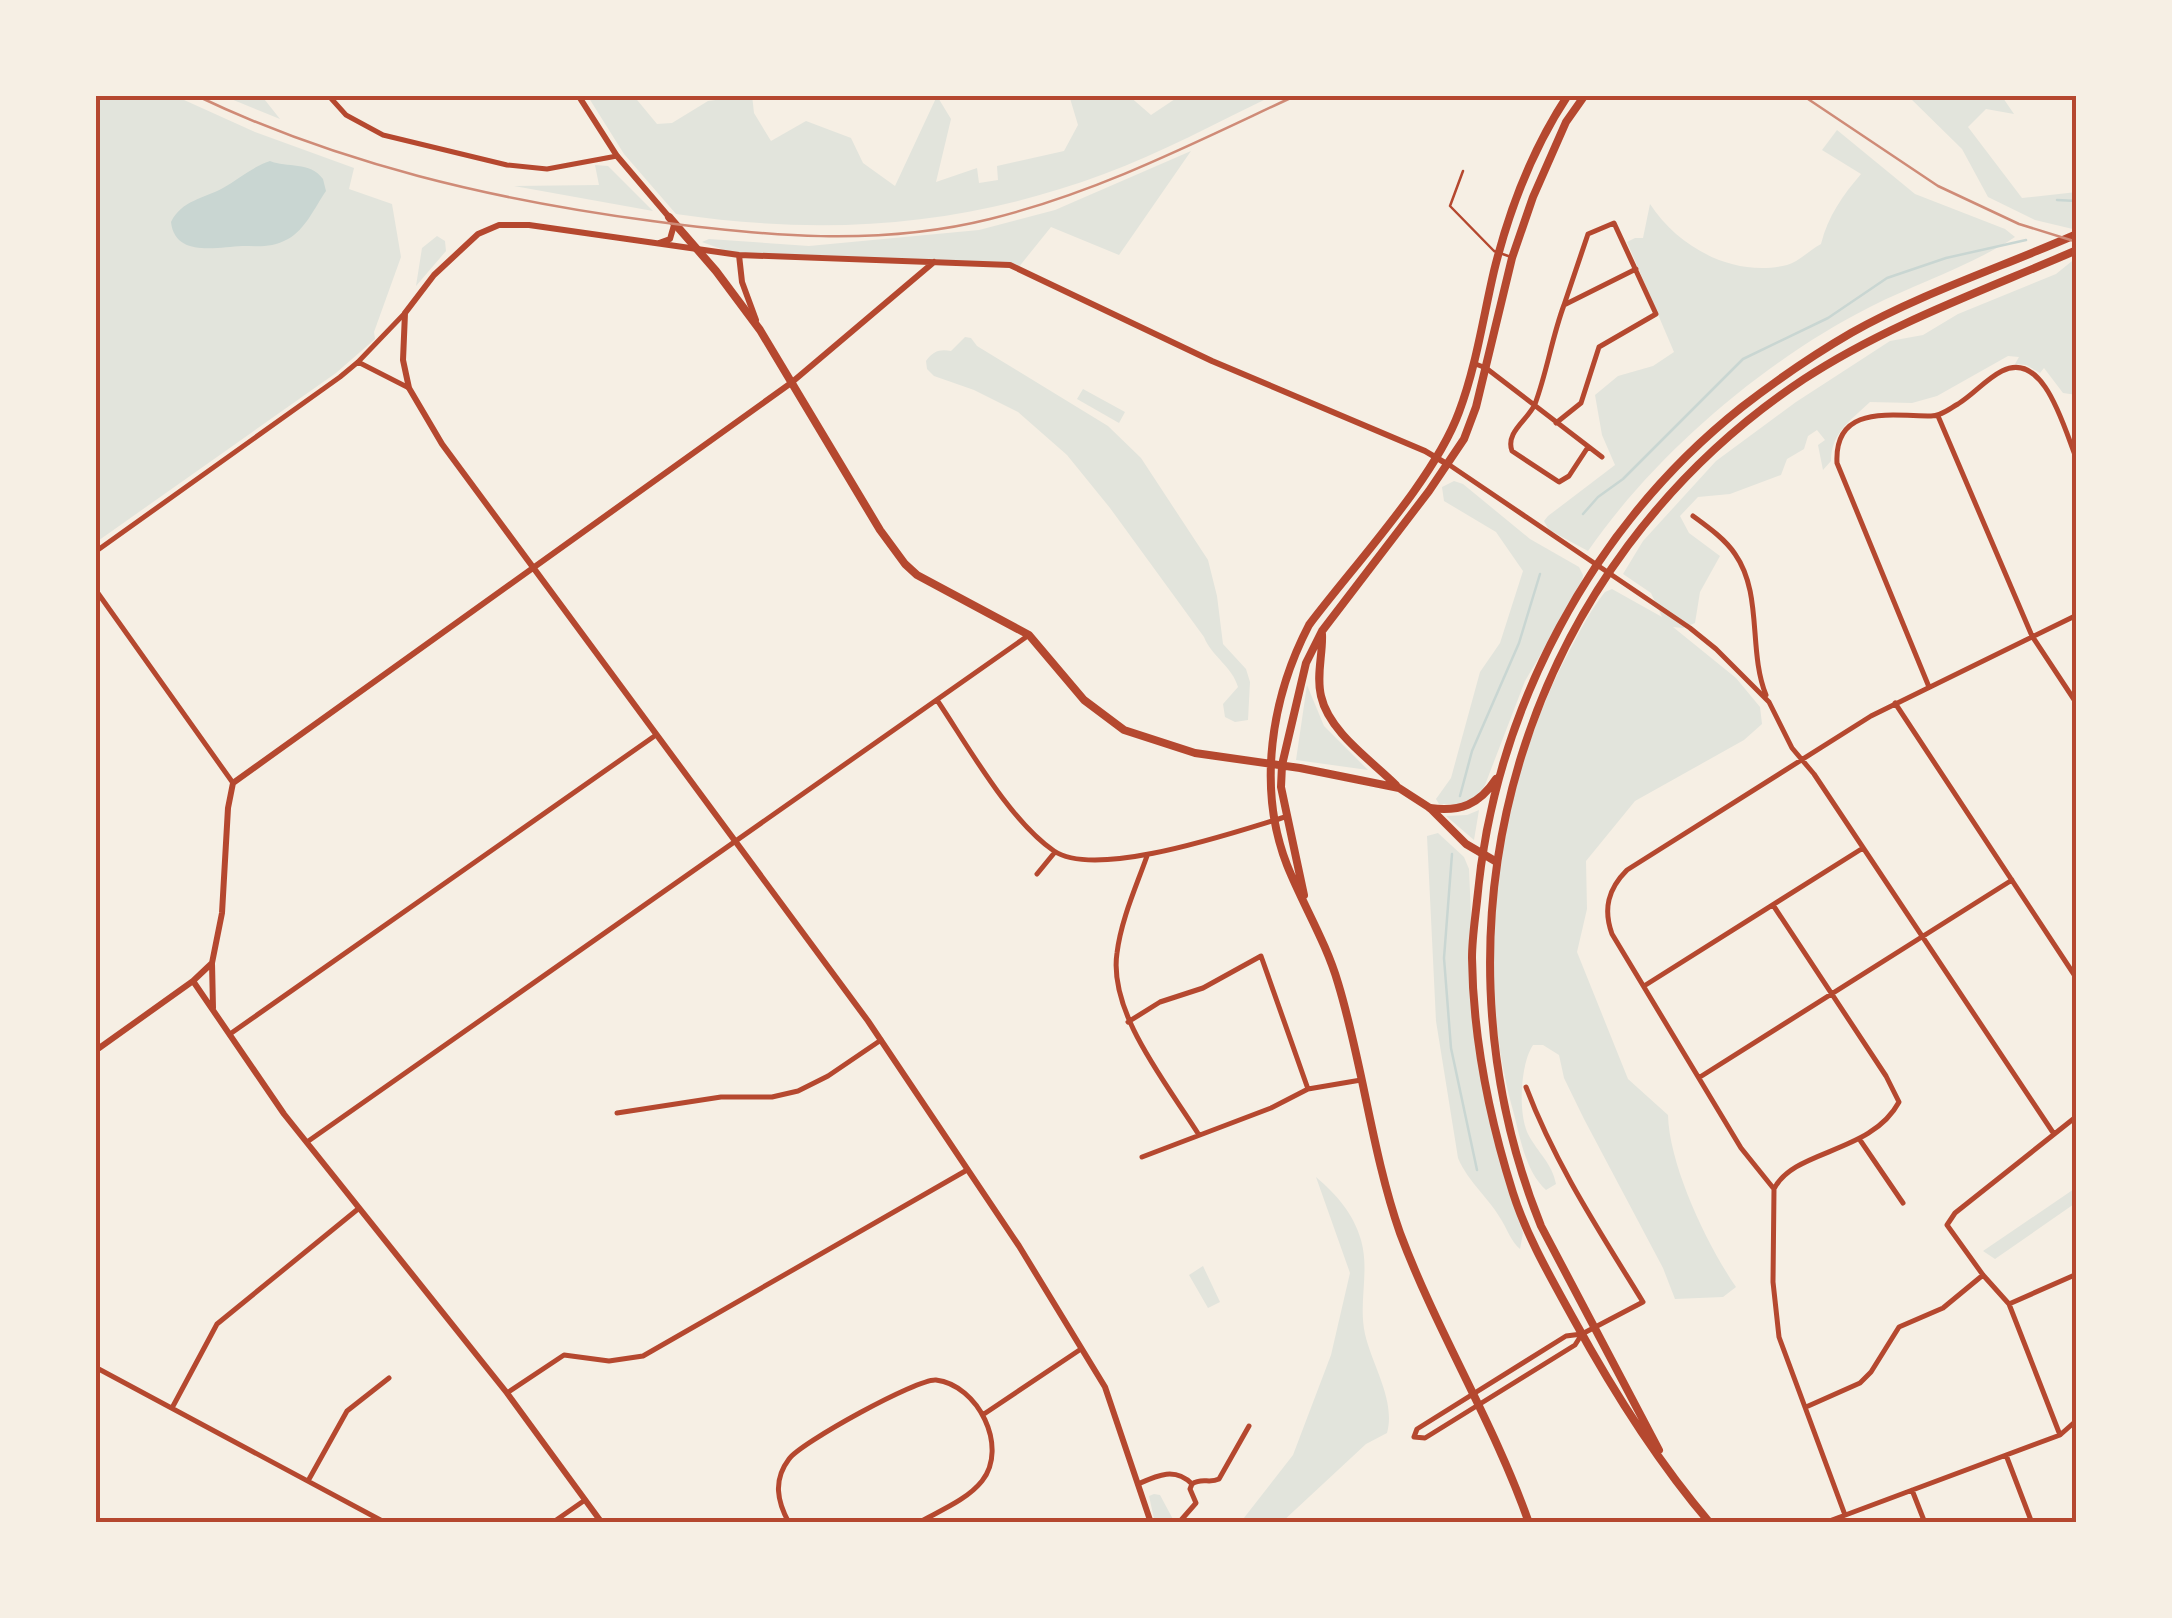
<svg xmlns="http://www.w3.org/2000/svg" width="2172" height="1618" viewBox="0 0 2172 1618" font-family="'Sofia Sans Condensed',sans-serif">
	<style>
		.green { fill: #e2e4dc }
		.water { fill: #c9d6d2 }
		.lines { fill: none; stroke-linecap: round; stroke-linejoin: round }
		.stream { stroke: #c9d6d2; stroke-width: 2.5 }
		.service { stroke: #b5482f; stroke-width: 2.5 }
		.minor { stroke: #b5482f; stroke-width: 5 }
		.tertiary { stroke: #b5482f; stroke-width: 6 }
		.secondary { stroke: #b5482f; stroke-width: 8 }
		.primary { stroke: #b5482f; stroke-width: 8 }
		.rail { stroke: #cf8b77; stroke-width: 2.5 }
		.neatline { fill: none; stroke: #b5482f; stroke-width: 4 }
	</style>
	<rect width="100%" height="100%" fill="#f6efe4"/>
	<path class="green" d="M95 95H173L255 132 354 168 349 189 392 204 401 257 374 332 375 339 336 373 95 543Z
		M223 95H261L280 119 231 99Z
		M587 95H633L657 124 672 123 708 101 752 95 754 113 771 141 806 121 851 138 863 163 895 186 937 96 951 119 936 182 977 168 979 183 998 180 997 166 1064 151 1078 125 1069 95H1128L1151 115 1181 95 1270 97C1216 123 1161 153 1104 174 962 227 825 236 676 214L624 154Z
		M1907 95H2001L2014 114 1986 109 1968 127 2022 198 2077 192V230L2035 220 1988 197 1962 149Z
		M1837 130 1915 194 2005 229 2015 237C1969 267 1919 282 1870 307 1765 360 1655 454 1588 551L1549 530 1544 521 1548 516 1615 465 1602 435 1595 395 1618 376 1653 366 1674 352 1627 242 1635 238H1643L1650 204C1678 247 1733 278 1787 265 1798 262 1810 250 1821 244 1828 216 1843 195 1861 174L1822 150Z
		M1191 151 1119 255 1051 227 1018 268 735 254 702 242 709 239 809 246 979 230 1055 210Z
		M595 165 608 166 653 211 514 186 599 185Z
		M437 236 445 241 446 251 416 286 422 248Z
		M2077 257V395L2063 393 2044 368 2040 373 2026 365 2015 364 2019 357 2008 356 1937 396 1912 403 1870 402C1851 420 1831 433 1831 461L1823 470 1818 445 1825 440 1817 430 1808 436 1804 449 1787 459 1781 475 1730 494 1698 497 1680 516 1689 533 1720 556 1700 592 1695 623 1683 628 1673 627 1736 678 1760 707 1762 724 1744 740 1635 801 1586 861 1587 909 1577 952 1628 1079 1668 1115C1669 1165 1707 1245 1736 1287L1723 1297 1675 1299 1663 1268 1584 1119 1564 1078 1559 1055 1543 1045H1533C1520 1065 1518 1113 1528 1134 1538 1153 1552 1163 1556 1184L1546 1190C1526 1172 1520 1138 1514 1114 1472 966 1495 799 1563 663 1576 639 1588 613 1605 592L1612 589 1662 617 1651 593 1623 574 1643 541 1716 461 1796 402 1890 341 1923 335 1958 314 2056 274Z
		M965 337 971 338 977 346 1108 426 1141 458 1208 560 1217 596 1223 644 1246 669 1250 682 1248 720 1235 722 1225 717 1223 704 1238 687C1232 666 1212 657 1204 637L1110 508 1067 455 1018 412 974 390 934 376 927 369 926 361C933 351 940 349 951 351Z
		M1083 389 1125 412 1119 423 1077 399Z
		M1454 481 1463 484 1530 539 1579 567 1583 575 1582 584 1525 681 1485 785 1476 799 1463 804H1439L1436 799 1451 778 1480 672 1500 643 1523 571 1496 532 1444 501 1442 487Z
		M1307 685 1324 726 1368 770 1296 760Z
		M1479 810 1474 840 1446 816 1467 815Z
		M1438 833 1464 857 1469 869 1475 1009 1495 1136 1523 1233 1520 1249C1511 1241 1508 1231 1502 1221 1490 1199 1468 1182 1458 1158L1436 1021 1427 836Z
		M1316 1177C1337 1195 1353 1213 1361 1240 1370 1272 1358 1302 1365 1334 1372 1365 1396 1401 1387 1433L1366 1444 1281 1523H1240L1293 1455 1331 1355 1350 1273Z
		M2077 1187V1202L1995 1259 1983 1251Z
		M1203 1266 1220 1302 1208 1308 1189 1275Z
		M1154 1494 1160 1495 1175 1523H1155L1149 1496Z"/>
	<path class="water" d="M270 161C287 168 310 161 323 179L326 191C315 207 305 230 288 239 272 248 259 246 242 246 218 247 175 258 171 222 182 200 203 199 223 188 239 179 252 167 270 161Z"/>
	<g class="lines">
		<path class="stream" d="M2057 200 2077 201
			M1583 514 1598 497 1623 479 1743 359 1828 318 1887 278 1946 258 2026 240
			M1460 796 1472 751 1519 643 1540 574
			M1452 854 1444 958 1451 1048 1477 1170"/>
		<path class="service" d="M1463 171 1450 206 1494 251 1511 257"/>
		<path class="minor" d="M328 95 346 115 383 135 507 165 547 169 617 156
			M358 362 409 388
			M1473 363 1486 368 1602 457
			M1938 416 2032 636 2077 704
			M1556 423 1581 403 1599 347 1656 314 1614 223 1588 234 1564 305
			M1588 447 1569 476 1559 482 1512 451C1505 432 1528 420 1535 404 1547 372 1552 337 1564 305L1636 269
			M1448 464 1690 628 1716 649 1769 702 1792 748 1814 774 2054 1134
			M1693 516C1708 527 1725 539 1735 554 1763 594 1748 651 1766 695
			M95 552 340 377 358 362 405 313
			M95 589 233 783
			M1929 687 1837 463C1834 404 1891 416 1931 416 1941 416 1949 409 1958 404 1974 394 1986 379 2002 371 2045 349 2065 432 2077 460
			M937 700C968 746 1009 820 1054 851 1097 880 1238 831 1285 817
			M1895 703 2077 979
			M1147 856C1136 887 1121 920 1117 953 1108 1013 1168 1085 1199 1135
			M1037 874 1055 852
			M1773 905 1886 1076 1899 1102C1871 1154 1794 1149 1774 1189
			M1644 986 1863 848
			M1128 1022 1160 1002 1203 988 1261 956 1308 1089
			M230 1034 656 735
			M1700 1077 2012 880
			M617 1113 721 1097H772L798 1091 828 1076 881 1040
			M1860 1140 1903 1203
			M307 1142 1029 635
			M1142 1157 1271 1108 1308 1089 1361 1080
			M2009 1304 2077 1274
			M95 1367 386 1523
			M507 1393 564 1355 609 1361 643 1356 967 1170
			M1806 1407 1860 1383 1871 1372 1899 1327 1943 1308 1983 1275
			M172 1408 217 1324 358 1209
			M984 1414 1081 1349
			M2060 1435 2009 1304 1983 1275 1947 1225 1955 1213 2077 1116
			M1414 1437 1425 1438 1575 1345 1582 1334 1643 1302C1600 1232 1555 1164 1526 1087
			M1414 1437 1417 1429 1566 1336 1582 1334
			M2006 1455 2032 1523
			M308 1481 347 1411 389 1378
			M1138 1484C1158 1475 1175 1467 1192 1484L1190 1489 1196 1503 1182 1519
			M1192 1484C1202 1477 1209 1484 1219 1479L1249 1426
			M1912 1490 1925 1523
			M1845 1515 1779 1337 1773 1282 1774 1189 1741 1148 1612 934C1603 909 1608 889 1627 870L1871 716 2077 615
			M552 1523 585 1500
			M789 1523C777 1501 773 1480 789 1459 800 1443 918 1378 936 1380 978 1385 1009 1447 982 1481 967 1500 939 1511 918 1523
			M1824 1523 2060 1435 2077 1420"/>
		<path class="tertiary" d="M578 95 617 156 669 217
			M659 243 670 239 674 225
			M739 255 742 282 756 320
			M212 963 213 1008
			M193 981 284 1114 507 1393 602 1523
			M95 1051 193 981 212 963 222 913 228 808 233 783 791 383 934 262
			M1151 1523 1105 1387 1019 1246 868 1021 442 444 409 388 403 360 405 313 434 275 478 234 499 225H529L739 255 1010 265 1212 361 1425 451 1447 464"/>
		<path class="secondary" d="M669 217 716 271 760 330 880 530 905 564 917 575 1029 635 1084 700 1124 730 1195 753 1300 768 1399 788 1430 808 1466 844 1495 861
			M1322 634C1323 654 1316 675 1321 696 1329 732 1371 760 1396 785
			M1304 895 1281 787 1282 765 1306 663 1322 631 1429 491 1464 439 1476 407 1512 258 1533 197 1566 122 1585 95
			M1529 1523C1494 1423 1437 1332 1400 1233 1372 1153 1363 1065 1338 983 1326 942 1303 905 1287 865 1257 788 1271 698 1309 625 1354 565 1434 480 1459 412 1476 367 1483 318 1494 271 1509 210 1533 148 1568 95"/>
		<path class="primary" d="M1430 808C1460 812 1479 805 1496 779
			M1659 1450 1541 1226C1417 917 1525 564 1804 379 1888 324 1985 290 2077 250
			M1710 1523C1656 1460 1613 1391 1573 1318 1551 1278 1527 1237 1513 1193 1489 1117 1473 1037 1472 958 1472 939 1475 920 1477 901 1494 710 1592 526 1742 407 1777 380 1813 355 1851 333 1922 293 2002 267 2077 234"/>
		<path class="rail" d="M195 95C339 164 494 200 652 221 764 236 878 247 990 219 1099 192 1196 142 1297 95
			M1802 95 1938 186 2019 224 2077 242"/>
	</g>
	<rect width="2172" height="1618" fill="none" stroke="#f6efe4" stroke-width="195"/>
	<rect x="98" y="98" width="1976" height="1422" class="neatline"/>
</svg>
